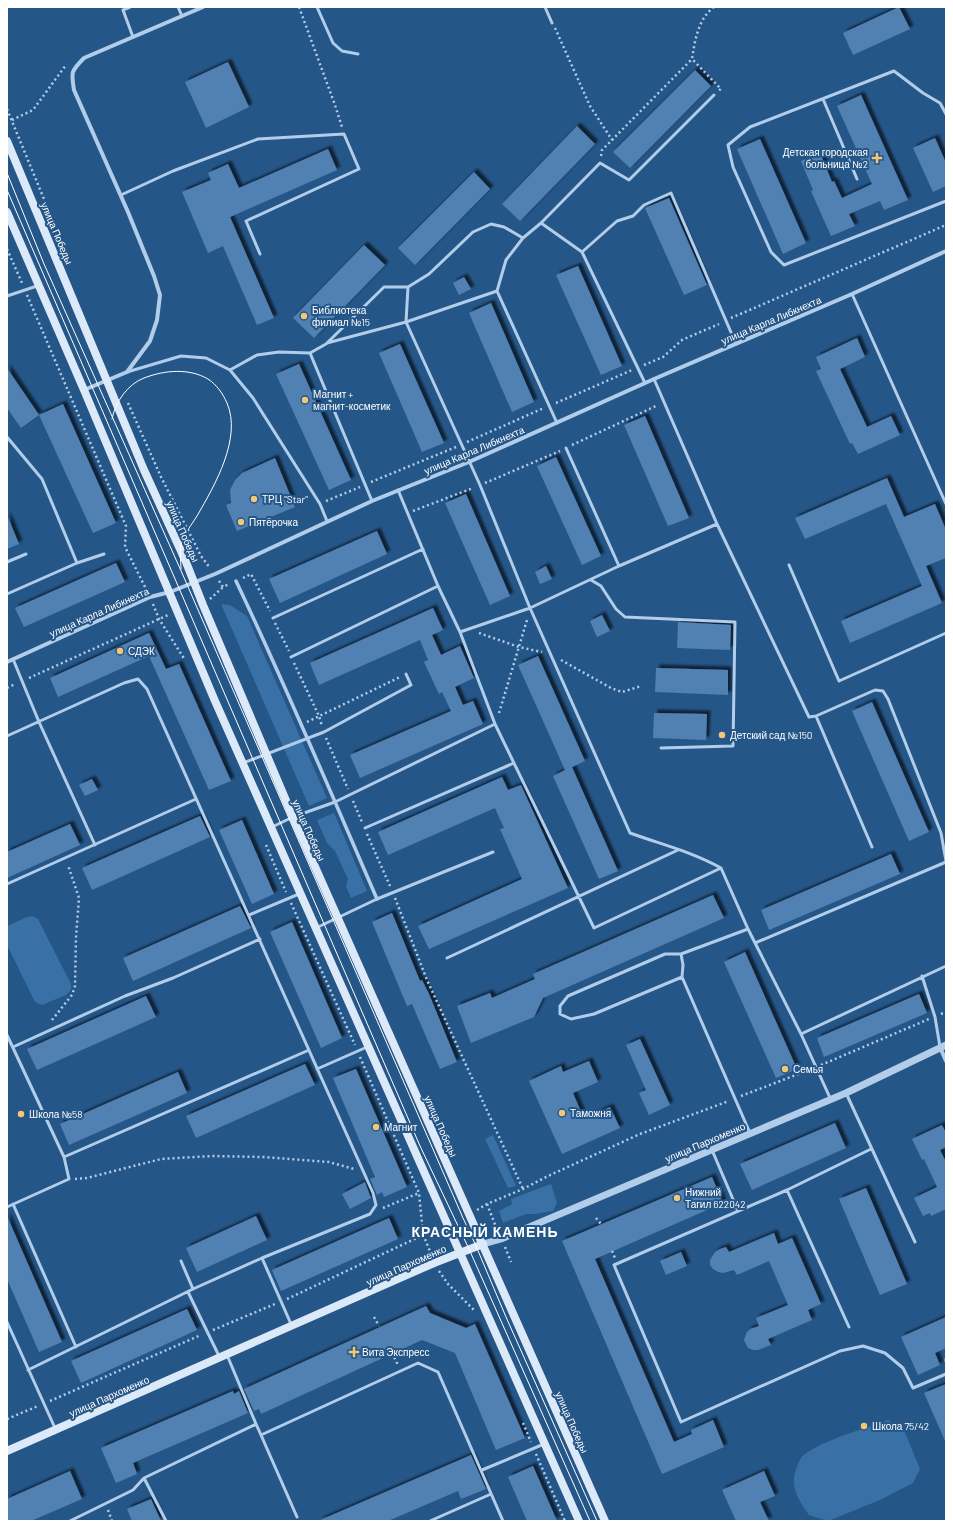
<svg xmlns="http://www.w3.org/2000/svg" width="953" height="1528" viewBox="0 0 953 1528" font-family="Barlow,sans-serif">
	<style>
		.green { fill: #3970a5 }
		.building { fill: #5181b2; filter: url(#shadow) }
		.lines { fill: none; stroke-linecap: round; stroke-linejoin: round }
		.path { stroke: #b1cde9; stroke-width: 2.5; stroke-dasharray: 2 3; stroke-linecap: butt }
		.service { stroke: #b1cde9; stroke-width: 3 }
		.pedestrian { stroke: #b1cde9; stroke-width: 3.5 }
		.minor { stroke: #b1cde9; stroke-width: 4 }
		.tertiary { stroke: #b1cde9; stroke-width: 7 }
		.secondary { stroke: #dce9f8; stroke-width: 8 }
		.tram { stroke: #fff; stroke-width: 1 }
		.poi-dot { fill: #f3c875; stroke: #255688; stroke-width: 1.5 }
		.labels { text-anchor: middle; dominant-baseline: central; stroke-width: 4; stroke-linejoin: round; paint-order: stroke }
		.poi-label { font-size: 10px; fill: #fff; stroke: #255688; text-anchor: start }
		.street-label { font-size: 10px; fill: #fff; stroke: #255688 }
		.district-label { font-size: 14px; font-weight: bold; letter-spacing: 1px; fill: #fff; stroke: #255688 }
	</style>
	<defs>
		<filter id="shadow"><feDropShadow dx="3.5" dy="-3.5" stdDeviation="1" flood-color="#0009"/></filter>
	</defs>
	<rect width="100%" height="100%" fill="#255688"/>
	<path class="green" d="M221 604 230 605 247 616 327 798 309 806Z
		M334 813 367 891 351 898 346 886 348 879 335 851 327 843 317 820Z
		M32 916 38 919 71 984V990L66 995 42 1005 37 1003 34 1000 7 945V926L27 917Z
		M493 1135 516 1186 508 1188 485 1139Z
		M551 1184 557 1203 553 1211 535 1214H526L503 1223 499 1211 512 1204 511 1199Z
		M888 1420 904 1430 920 1469 913 1483 880 1500 828 1521 809 1515C802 1505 794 1494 794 1482 793 1476 798 1462 801 1458 817 1441 865 1429 888 1420Z"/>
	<path class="building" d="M899 7 910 29 853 55 843 33Z
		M228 62 249 107 206 128 185 82Z
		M695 70 711 86 630 168 613 152Z
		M861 95 908 200 884 210 880 201 849 214 855 226 831 236 811 191 813 190 801 161 820 153 832 182 834 181 842 198 872 184 837 106Z
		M577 126 595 144 520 221 502 204Z
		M935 138 946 163V186L933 192 913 148Z
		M760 139 806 243 783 254 737 149Z
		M328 149 337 170 230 217 274 318 257 325 223 246 208 253 182 192 211 180 208 173 228 164 239 188Z
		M474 172 490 189 415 265 398 248Z
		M669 198 707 285 684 295 645 208Z
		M364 245 385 265 314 338 293 318Z
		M578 266 622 366 601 375 556 275Z
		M464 277 471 289 459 295 453 283Z
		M491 303 534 402 512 412 469 313Z
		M857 338 865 357 840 369 867 427 891 416 900 435 858 454 852 443 850 444 816 371 821 369 816 357Z
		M400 344 444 443 422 452 379 353Z
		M299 364 351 480 329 490 276 374Z
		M7 368 39 415 21 428 7 408Z
		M63 404 116 523 93 533 39 415Z
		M645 416 689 518 668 526 624 425Z
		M556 457 601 556 582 565 537 466Z
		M275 458 295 507 237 531 226 505 231 503 230 490 235 480 242 473Z
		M887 478 904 517 935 504 946 530V558L926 566 942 603 850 643 841 621 922 586 886 504 805 539 795 518Z
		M466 494 510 596 490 605 445 503Z
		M7 515 19 544 7 549Z
		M377 531 387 554 280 603 269 579Z
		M116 563 125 582 24 627 15 608Z
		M546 566 552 579 540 584 535 572Z
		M433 608 443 630 432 635 441 655 460 646 474 678 455 687 463 705 473 701 483 724 360 778 350 755 451 711 442 692 439 694 424 662 428 660 420 640 319 685 310 663Z
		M602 615 610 631 597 637 590 621Z
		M678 622 731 625 730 650 677 648Z
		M149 633 166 669 179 664 231 781 209 790 149 656 58 697 50 678Z
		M538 656 585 761 568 769 572 767 618 871 599 879 553 776 565 770 518 665Z
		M656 668 728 670V695L655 692Z
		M872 702 929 832 909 841 852 711Z
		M654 713 707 714 706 740 653 738Z
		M502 777 508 790 521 785 568 888 429 949 418 926 522 879 500 829 504 828 495 808 388 855 378 832Z
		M92 779 98 790 85 796 79 785Z
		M200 816 210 837 92 890 82 868Z
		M242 820 274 894 252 904 219 830Z
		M70 824 80 845 7 878V852Z
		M891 854 900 874 769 930 761 910Z
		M713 895 724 918 543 998 534 1017 471 1043 457 1006 490 993 492 998 535 979 533 974Z
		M240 906 251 928 133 981 123 958Z
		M392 913 420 981 422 980 429 994 457 1062 440 1069 412 1004 407 1006 372 922Z
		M292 922 342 1038 321 1048 270 932Z
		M745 952 797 1069 776 1078 724 962Z
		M919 994 927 1013 824 1057 817 1038Z
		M146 996 156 1017 37 1070 27 1049Z
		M640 1039 670 1105 649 1115 639 1093 646 1090 626 1045Z
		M589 1061 598 1082 573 1093 584 1119 610 1107 620 1128 562 1154 529 1081 561 1066 563 1072Z
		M305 1064 315 1085 196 1138 186 1116Z
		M356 1069 407 1187 384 1197 382 1192 377 1195 370 1179 375 1177 333 1078Z
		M178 1072 187 1093 69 1145 60 1124Z
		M835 1123 846 1148 752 1190 740 1164Z
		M942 1125 946 1133V1147L940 1150 946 1162V1209L931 1216 930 1213 923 1216 914 1198 937 1187 924 1159 922 1160 912 1139Z
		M712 1177 723 1203 595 1259 674 1442 692 1434 691 1430 713 1420 724 1447 662 1474 562 1241Z
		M365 1182 371 1198 350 1209 342 1194Z
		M866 1188 907 1284 880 1295 839 1199Z
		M7 1216 62 1342 39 1352 7 1279Z
		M256 1216 267 1240 197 1272 186 1248Z
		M389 1218 398 1239 281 1291 272 1270Z
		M774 1233 778 1244 792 1238 821 1304 808 1310 812 1320 768 1339 771 1345 758 1350H753L748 1348 744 1340 747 1332 750 1329 759 1326 756 1318 788 1305 769 1261 737 1275 734 1270 723 1273 718 1272 713 1269 710 1265V1260L715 1252 720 1249 726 1247 729 1252Z
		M681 1252 687 1266 666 1275 660 1261Z
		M426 1306 430 1313 466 1328 475 1324 525 1438 496 1450 455 1353 422 1340 261 1414 259 1409 254 1411 244 1389Z
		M187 1309 197 1330 81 1383 71 1361Z
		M946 1317V1348L935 1353 940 1365 918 1375 901 1337Z
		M946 1384V1443L924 1393Z
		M233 1391 234 1394 239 1391 248 1413 133 1463 137 1474 116 1483 101 1448Z
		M471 1455 486 1489 461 1499 458 1491 388 1521H318Z
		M533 1466 557 1521H527L508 1477Z
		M70 1471 82 1499 31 1521H7V1499Z
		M764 1471 775 1496 760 1502 769 1521H736L722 1490Z
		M151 1499 161 1521H132L127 1509Z"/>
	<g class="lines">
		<path class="path" d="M299 7 335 105 342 127
			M714 7C698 19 695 40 692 59L721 89 718 91
			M555 28 590 106 612 140
			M7 109 69 260
			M12 120 33 110 66 65
			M601 156 602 150 612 140 692 59
			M7 249 22 283
			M27 295 126 526 125 547 147 591
			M731 318 946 225
			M644 365 663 357 682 340 719 324
			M128 403 161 477 201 556 210 568
			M556 403 632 370
			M467 442 544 408
			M572 445 658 405
			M371 482 456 447
			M485 483 560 451
			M326 501 360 487
			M413 511 473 488
			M243 578 251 574 270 611
			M219 581 223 587 229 584
			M210 599 223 587
			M153 604 159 619 185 660
			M275 623 289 651
			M479 633 519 647 542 652
			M561 660 611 688 622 692 641 686
			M294 663 319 716 322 726
			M29 678 168 615
			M7 688 15 684
			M499 713 527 620
			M307 722 400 677
			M326 738 348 789
			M353 801 362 822
			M367 834 390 886
			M266 845 286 892
			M395 898 427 980 523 1189
			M291 903 355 1045
			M941 1014 946 1012
			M52 1020 72 995 75 986 76 937 79 898 68 865
			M360 1057 419 1193 423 1234 431 1254
			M821 1065 929 1019
			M741 1096 809 1070
			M75 1179 87 1178 161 1159 212 1156 263 1157 329 1162 354 1169
			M487 1204 498 1232
			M383 1208 419 1193
			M477 1210 487 1204 523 1189 548 1176 640 1134 729 1101
			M596 1218 601 1224
			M505 1247 511 1262
			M612 1251 615 1258
			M439 1271 448 1284 474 1310
			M287 1299 438 1228
			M374 1317 379 1326
			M213 1330 275 1304
			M392 1353 398 1365
			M50 1401 201 1335
			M7 1419 38 1406
			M523 1423 531 1442
			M536 1454 565 1521
			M108 1510 112 1521"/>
		<path class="service" d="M130 7 123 10 133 37
			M178 7 182 16
			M317 7 333 43 342 51 358 54
			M545 7 552 23
			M823 99 857 179
			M946 114 940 103 923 93 894 71 750 127 728 145 733 167 771 252 784 265 946 201
			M121 195 173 171 258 139 344 134 359 169 246 221 260 254
			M541 223 582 252 645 383
			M523 238 506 260 497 291 557 423
			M582 252 617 221 633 216 644 205 671 193 736 344
			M408 287 406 322 480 485 530 608 630 833C660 844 693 852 721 868L748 929 801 1034 831 1100
			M852 294 946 504
			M7 296 37 286
			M327 343 406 322 497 291
			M310 353 372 501
			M230 370 257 355 279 352 310 353 326 344 384 287H408L429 274 473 232 491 224 504 227 523 238 541 223 600 163 629 180 714 95
			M127 372 181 356 206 358 230 370 253 398 320 504 327 521
			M654 379 717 524 809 717 816 716 875 690 883 691 888 699 941 833 946 861
			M7 437 42 479 77 563
			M566 448 619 566
			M398 490 438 586 460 632 495 724 594 928 721 868
			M7 562 26 554
			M789 565 839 681 946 633
			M591 580 601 586 616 609 625 617 735 622 733 746 661 748
			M7 594 77 563 104 554
			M273 618 423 549
			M460 632 530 608 619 566 717 524
			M291 657 438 586
			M13 659 39 722 95 845
			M816 716 872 847
			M7 736 124 683 138 679 147 689 373 1193 376 1205 370 1214 262 1258 193 1289 181 1261
			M243 763 324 732 411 685 406 674
			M272 827 293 817 335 802 495 724
			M365 828 514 763
			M7 884 196 799
			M249 915 299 894
			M316 928 377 899 493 852
			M748 929 681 954 683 965 682 977 750 1133
			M755 943 946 862
			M681 954H665L568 996 560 1006V1014L571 1019 594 1014 682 977
			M447 958 678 850
			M922 976 935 1017 940 1047
			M801 1034 946 966
			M7 1035 64 1157 69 1179 7 1207
			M13 1047 125 996 173 978 260 939
			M317 1069 367 1047
			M846 1093 915 1242
			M871 1149 787 1190 614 1265 681 1422 840 1351 863 1346 885 1353 903 1368 913 1388 946 1374
			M712 1150 738 1211
			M64 1157 309 1050
			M787 1190 849 1327
			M13 1204 76 1347
			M262 1258 291 1324
			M188 1292 219 1356
			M7 1322 55 1428
			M227 1355 256 1424
			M946 1359V1361
			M28 1370 193 1289
			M261 1435 297 1517
			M482 1470 544 1444
			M144 1478 166 1521
			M70 1521 133 1490 144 1478 256 1424 261 1435 418 1363 438 1372 503 1521
			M430 1521 491 1494"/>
		<path class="pedestrian" d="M236 581C286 686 331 793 377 899"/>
		<path class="minor" d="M84 390 127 372 150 341 157 320 160 295 154 276 128 212 74 90C71 72 71 71 84 58L203 7
			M7 662 150 597 170 592 215 574 372 501 469 462 654 379 852 294 946 251
			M940 1047 946 1061"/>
		<path class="tertiary" d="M483 1244 501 1239 846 1093 946 1045"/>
		<path class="secondary" d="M7 141 144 470 186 562 203 605 293 817 605 1521
			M7 212 84 390 215 701 579 1521
			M7 1451 434 1263 483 1244"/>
		<path class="tram" d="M7 173 44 264 182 573 463 1218 476 1246 506 1317 597 1521
			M7 190 420 1146 469 1249 590 1521
			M112 419C115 402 128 384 144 378 165 370 189 368 208 379 217 385 223 394 227 403 242 438 215 485 197 516 192 524 185 533 182 542 179 549 181 561 181 569"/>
	</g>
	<g class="poi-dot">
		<path d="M875 152h4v4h4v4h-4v4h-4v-4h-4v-4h4z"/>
		<circle cx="304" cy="316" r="4"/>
		<circle cx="305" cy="400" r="4"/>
		<circle cx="254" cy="499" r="4"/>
		<circle cx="241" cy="522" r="4"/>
		<circle cx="120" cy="651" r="4"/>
		<circle cx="722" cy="735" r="4"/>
		<circle cx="785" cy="1069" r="4"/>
		<circle cx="562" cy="1113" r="4"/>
		<circle cx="21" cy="1114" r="4"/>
		<circle cx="376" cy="1127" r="4"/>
		<circle cx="677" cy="1198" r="4"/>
		<path d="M352 1346h4v4h4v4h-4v4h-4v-4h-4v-4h4z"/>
		<circle cx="864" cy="1426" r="4"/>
	</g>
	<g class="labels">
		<g class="poi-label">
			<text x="868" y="152" text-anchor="end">Детская городская<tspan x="868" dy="12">больница №2</tspan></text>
			<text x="312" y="310">Библиотека<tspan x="312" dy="12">филиал №15</tspan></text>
			<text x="313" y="394">Магнит +<tspan x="313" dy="12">магнит-косметик</tspan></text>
			<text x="262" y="499">ТРЦ "Star"</text>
			<text x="249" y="522">Пятёрочка</text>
			<text x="128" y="651">СДЭК</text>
			<text x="730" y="735">Детский сад №150</text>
			<text x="793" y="1069">Семья</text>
			<text x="570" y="1113">Таможня</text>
			<text x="29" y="1114">Школа №58</text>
			<text x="384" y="1127">Магнит</text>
			<text x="685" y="1192">Нижний<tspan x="685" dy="12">Тагил 622042</tspan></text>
			<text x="362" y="1352">Вита Экспресс</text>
			<text x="872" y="1426">Школа 75/42</text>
		</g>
		<g class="street-label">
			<text transform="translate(57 233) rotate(67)">улица Победы</text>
			<text transform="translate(771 320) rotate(-23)">улица Карла Либкнехта</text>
			<text transform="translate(474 450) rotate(-23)">улица Карла Либкнехта</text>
			<text transform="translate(183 531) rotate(66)">улица Победы</text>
			<text transform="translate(99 612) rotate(-24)">улица Карла Либкнехта</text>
			<text transform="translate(309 830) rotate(66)">улица Победы</text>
			<text transform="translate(441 1126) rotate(66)">улица Победы</text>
			<text transform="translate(705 1142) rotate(-23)">улица Пархоменко</text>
			<text transform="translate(406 1265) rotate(-24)">улица Пархоменко</text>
			<text transform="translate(109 1396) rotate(-24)">улица Пархоменко</text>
			<text transform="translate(572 1422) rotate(66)">улица Победы</text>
		</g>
		<g class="district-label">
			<text x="485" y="1231">КРАСНЫЙ КАМЕНЬ</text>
		</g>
	</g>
	<rect width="953" height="1528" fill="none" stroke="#ffffff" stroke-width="16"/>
</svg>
